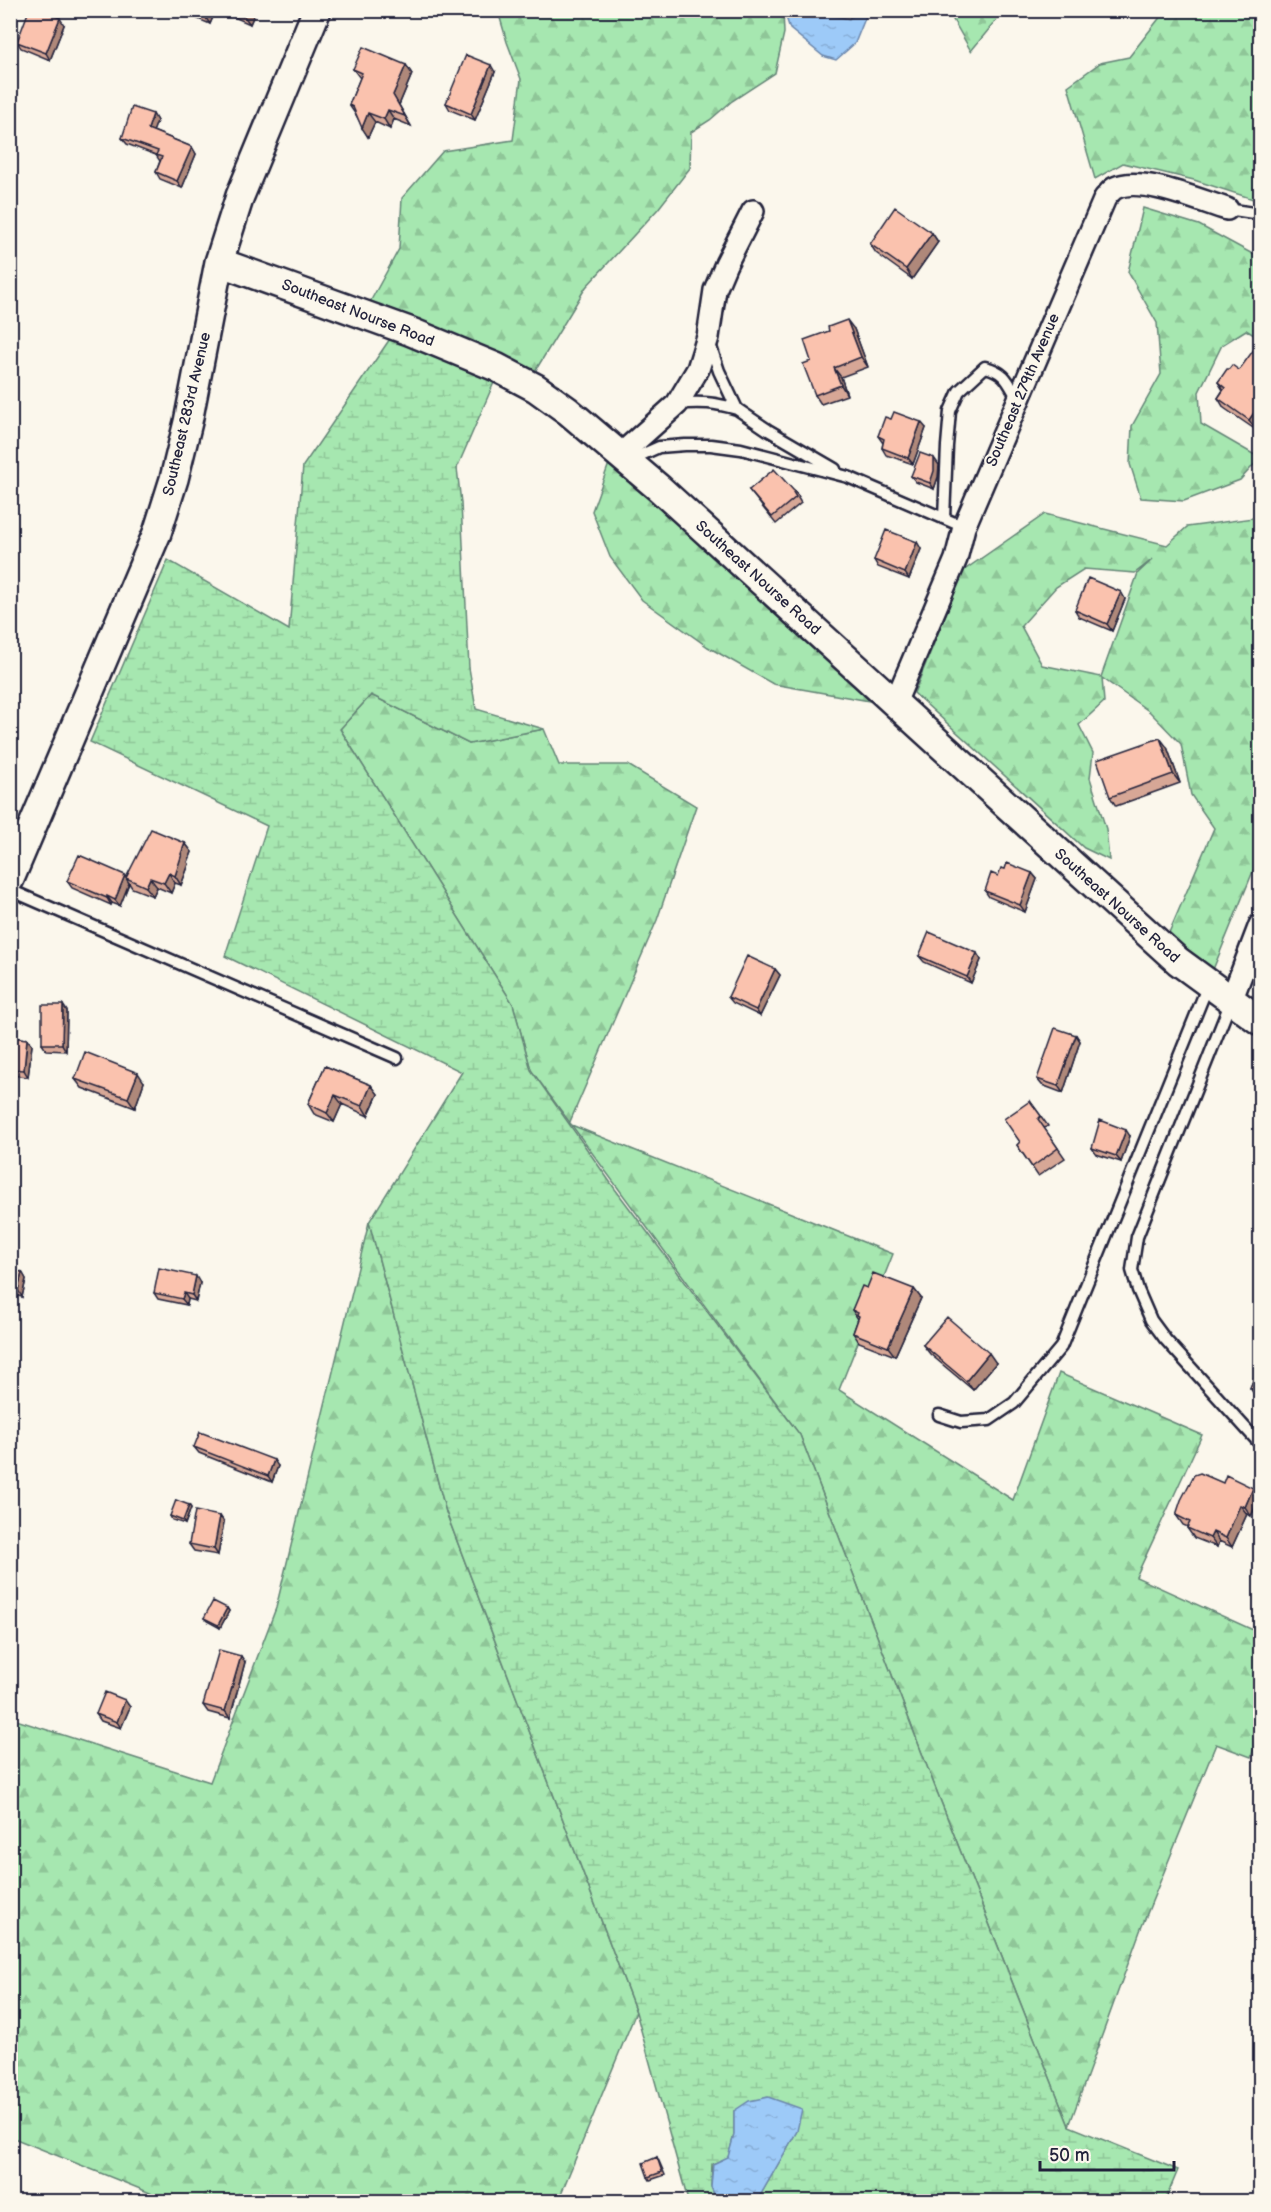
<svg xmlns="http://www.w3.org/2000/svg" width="1271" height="2212" viewBox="0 0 1271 2212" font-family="'Balsamiq Sans',sans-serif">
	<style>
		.forest { fill: url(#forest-firs); stroke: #648476; stroke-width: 1.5; fill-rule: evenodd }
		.wetland { fill: url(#wetland-marsh); stroke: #648476; stroke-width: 1.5 }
		.water { fill: url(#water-ripples); stroke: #6c87ac; stroke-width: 1.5 }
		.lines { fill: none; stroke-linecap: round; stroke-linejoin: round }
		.service-casing { stroke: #22223b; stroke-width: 15 }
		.minor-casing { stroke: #22223b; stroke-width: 26 }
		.tertiary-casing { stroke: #22223b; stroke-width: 32 }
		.service { stroke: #fbf7ec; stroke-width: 10 }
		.minor { stroke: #fbf7ec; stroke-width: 21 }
		.tertiary { stroke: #fbf7ec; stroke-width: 27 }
		.wall { fill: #d7a796; stroke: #22223b; stroke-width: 1.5 }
		.shaded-wall { fill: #af887a; stroke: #22223b; stroke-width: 1.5 }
		.building { fill: #fac2ae; stroke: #22223b; stroke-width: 1.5 }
		.labels { text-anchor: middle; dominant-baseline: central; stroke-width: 4.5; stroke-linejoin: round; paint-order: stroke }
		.street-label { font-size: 15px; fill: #22223b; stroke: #fbf7ec }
	</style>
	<defs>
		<pattern id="forest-firs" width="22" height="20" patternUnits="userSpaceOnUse" patternTransform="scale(1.5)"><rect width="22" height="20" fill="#a6e7b0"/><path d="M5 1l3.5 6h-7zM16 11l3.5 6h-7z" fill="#8fc698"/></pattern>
		<pattern id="wetland-marsh" width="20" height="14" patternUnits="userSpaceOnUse" patternTransform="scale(1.5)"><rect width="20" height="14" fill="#a6e7b0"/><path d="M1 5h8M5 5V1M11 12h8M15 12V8" fill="none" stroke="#8fc698"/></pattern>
		<pattern id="water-ripples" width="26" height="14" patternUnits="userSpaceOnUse" patternTransform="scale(1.5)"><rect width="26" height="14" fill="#9dcaf8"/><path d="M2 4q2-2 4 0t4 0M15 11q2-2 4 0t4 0" fill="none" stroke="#87add6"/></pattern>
	</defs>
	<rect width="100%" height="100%" fill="#fbf7ec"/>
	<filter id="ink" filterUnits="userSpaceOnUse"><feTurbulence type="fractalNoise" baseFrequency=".0167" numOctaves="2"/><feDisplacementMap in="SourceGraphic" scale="12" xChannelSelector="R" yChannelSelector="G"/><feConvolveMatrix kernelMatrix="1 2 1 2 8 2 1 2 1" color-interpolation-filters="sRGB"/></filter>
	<g filter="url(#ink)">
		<path class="forest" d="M498 11H783L784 33 775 73 732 101 710 120 691 132 690 168 658 209 586 287 534 373 453 334 370 302 399 249 402 198 443 151 513 140 521 79 507 42Z
			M948 11H1004L971 51Z
			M1165 11H1260V195L1253 199 1194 180 1123 163 1095 179 1068 86 1100 63 1129 57Z
			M1143 208 1199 225 1260 258V339L1246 330 1222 345 1199 392 1201 424 1260 458 1240 480 1184 501 1141 498 1130 464 1132 426 1161 374 1157 323 1128 272Z
			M611 458 881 703 773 684 708 647 642 600 610 557 592 511Z
			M1045 514 1167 545 1187 527 1260 517V854L1212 972 1168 935 1214 828 1191 795 1181 744 1150 712 1102 678 1104 702 1079 725 1093 753 1090 778 1106 829 1109 860 1084 848 914 693 963 571ZM1153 559 1138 573 1101 677 1042 665 1021 626 1056 587 1084 569 1135 573Z
			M371 695 469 744 544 729 559 765H628L696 806 657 920 569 1124 893 1254 839 1390 1013 1500 1059 1373 1202 1435 1136 1577 1253 1630 1260 1613V1732L1251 1757 1216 1744 1140 1931 1069 2126 928 1769 800 1435 531 1070 513 1004 340 729Z
			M369 1222 446 1512 636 2012 558 2201H170L11 2137 10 1718 210 1782 276 1608Z"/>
		<path class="wetland" d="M394 333 496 378 457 468 461 503 469 668 476 709 544 729 469 744 371 695 340 729 513 1004 531 1070 615 1189 800 1435 928 1769 1069 2126 1178 2170 1165 2201H757L797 2131 734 2111V2135L728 2158 712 2164 711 2186 717 2201H688L636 2012 446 1512 369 1222 462 1072 225 956 267 826 90 742 168 560 289 630 303 466Z"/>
		<path class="water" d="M784 11H826L828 14 849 19 854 11H868L855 43 836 60 823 56 790 29Z
			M768 2097 802 2109 797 2131 757 2201H717L711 2187 713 2164 728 2157 734 2135V2111L749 2101Z"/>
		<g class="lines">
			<defs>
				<path id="service" d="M1227 209 1260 214
					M710 344 719 371 737 409 768 430 835 469
					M678 404C700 401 716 403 737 409
					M630 460 659 447 685 445H711L741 449 848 477 964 527
					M944 518 947 446 950 411 959 391 985 367C1006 372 1008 382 1018 399
					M10 890 397 1058
					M1231 1001 1137 1237 1132 1270 1138 1290 1151 1320 1165 1339 1260 1444
					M939 1415 961 1422 989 1420 1014 1403 1061 1347 1208 985"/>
				<path id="minor" d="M621 454 677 404 698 369 708 337 715 290 726 264 753 211
					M895 703 956 559 964 527 1105 198C1108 195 1111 190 1115 188 1141 175 1200 201 1227 209
					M1231 1001 1260 925"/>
				<path id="tertiary" d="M219 262 409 331 496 367 536 388 568 411 660 489 1178 961 1260 1021
					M10 879 157 533 174 479 188 422 219 262 240 196 317 10"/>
			</defs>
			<use href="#service" class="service-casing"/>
			<use href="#minor" class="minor-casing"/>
			<use href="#tertiary" class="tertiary-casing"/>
			<use href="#service" class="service"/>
			<use href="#minor" class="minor"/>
			<use href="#tertiary" class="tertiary"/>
		</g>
		<path class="wall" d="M183 10H216L210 24 184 13Z
			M218 10H256L250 24Z
			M64 25 50 60 21 48 17 42Z
			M406 65 412 74 399 105 411 126 394 119 390 129 375 122 368 137 356 115 349 105 360 78 353 69Z
			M495 72 475 120 450 110 446 103Z
			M153 114 157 121 153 131 192 147 196 154 182 188 160 179 156 172 160 161 156 155 127 144 122 138Z
			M932 233 938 242 912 279 876 253 870 244Z
			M854 329 868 367 841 377 847 395 821 404 815 395 811 361Z
			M1260 352V423L1256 430 1224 408 1218 398 1223 390 1218 382 1229 369 1239 370Z
			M891 419 926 428 913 464 886 455 882 448 883 443 878 436Z
			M939 465 938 477 934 489 916 482 911 476Z
			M749 490 794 491 799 497 798 498 801 503 776 524Z
			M917 542 921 549 909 579 878 567 874 560Z
			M1121 592 1125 599 1112 631 1079 617 1075 610Z
			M1167 747 1180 783 1116 806 1110 797Z
			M185 843 192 852 188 862 189 864 181 885 175 883 171 893 157 887 153 896 132 888 129 883 120 906 112 903 111 905 72 888 67 881 126 877Z
			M1005 869 1032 873 1037 879 1025 912 989 897 985 891Z
			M919 956 981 960 971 983 924 962Z
			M775 969 780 975 760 1016 733 1003 728 997Z
			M67 1011 66 1051 46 1050 42 1044Z
			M10 1027 17 1033 16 1038 27 1039 32 1045 28 1077 10 1075Z
			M1076 1035 1080 1041 1063 1093 1042 1085 1037 1079Z
			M325 1066 371 1085 378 1094 368 1116 342 1104 334 1122 314 1114 308 1104Z
			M75 1079 144 1082 135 1108 82 1088Z
			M1030 1101 1048 1126 1044 1128 1065 1158 1038 1176 1017 1145 1020 1142Z
			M1130 1136 1121 1162 1096 1154 1092 1148Z
			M10 1270 22 1272 26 1279 22 1297 10 1294Z
			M200 1283 196 1301 188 1299 187 1305 158 1299 154 1293Z
			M867 1288 914 1289 921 1298 895 1356 859 1342 853 1333 858 1319 852 1310Z
			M923 1345 996 1363 973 1390 930 1354Z
			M1260 1364V1399L1256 1397 1250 1388Z
			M194 1447 278 1466 272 1482 199 1453Z
			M1223 1483 1260 1497 1251 1516 1247 1514 1232 1547 1219 1541 1217 1547 1194 1538 1187 1528 1188 1527 1183 1525 1176 1515Z
			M189 1505 191 1508 185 1524 172 1520 170 1516Z
			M220 1516 224 1522 218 1555 194 1551 189 1544Z
			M227 1608 229 1611 220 1628 207 1621 204 1618Z
			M245 1662 230 1718 208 1712 203 1705Z
			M130 1707 121 1728 101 1721 96 1714Z
			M657 2157 659 2161 665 2175 650 2180 648 2177Z"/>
		<path class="shaded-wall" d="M205 10H216L210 24 203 14Z
			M245 10H256L250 24 243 15Z
			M60 18 64 25 50 60 46 53Z
			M406 65 412 74 399 105 411 126 405 116 393 95Z
			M491 65 495 72 475 120 471 114Z
			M388 110 394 119 390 129 384 119Z
			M368 113 375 122 368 137 362 128Z
			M153 114 157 121 152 135 148 129Z
			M192 147 196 154 182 188 177 181Z
			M932 233 938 242 912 279 906 269Z
			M847 320 854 329 868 367 861 357Z
			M834 368 841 377 847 395 841 385Z
			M1260 404V423L1256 430 1249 420Z
			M921 422 926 428 913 464 908 458Z
			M934 458 939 465 938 477 934 489 930 483Z
			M917 542 921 549 909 579 905 573Z
			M1121 592 1125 599 1112 631 1107 624Z
			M1160 738 1167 747 1180 783 1173 774Z
			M185 843 192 852 188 862 189 864 181 885 175 876 181 854Z
			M169 873 175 883 171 893 164 883Z
			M1032 873 1037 879 1025 912 1020 905Z
			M125 875 128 880 126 878 129 883 120 906 115 900Z
			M150 878 157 887 153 896 146 887Z
			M107 896 112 903 111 905 107 898Z
			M977 953 981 960 971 983 967 977Z
			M775 969 780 975 760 1016 756 1010Z
			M63 1005 67 1011 66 1051 62 1044Z
			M12 1027 17 1033 16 1044 11 1037Z
			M1076 1035 1080 1041 1063 1093 1058 1086Z
			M27 1039 32 1045 28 1077 24 1070Z
			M138 1073 144 1082 135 1108 128 1098Z
			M371 1085 378 1094 368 1116 362 1106Z
			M335 1095 342 1104 334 1122 327 1113Z
			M1126 1130 1130 1136 1121 1162 1116 1156Z
			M22 1272 26 1279 22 1297 18 1290Z
			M196 1276 200 1283 196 1301 192 1295Z
			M914 1289 921 1298 895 1356 888 1347Z
			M184 1293 188 1299 187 1305 182 1299Z
			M989 1353 996 1363 973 1390 966 1381Z
			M274 1460 278 1466 272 1482 268 1476Z
			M1253 1488 1260 1497 1251 1516 1245 1507Z
			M189 1505 191 1508 185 1524 183 1521Z
			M1240 1505 1247 1514 1232 1547 1226 1538Z
			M220 1516 224 1522 218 1555 214 1549Z
			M1213 1532 1219 1541 1217 1547 1210 1538Z
			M227 1608 229 1611 220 1628 218 1625Z
			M241 1656 245 1662 230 1718 225 1711Z
			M125 1700 130 1707 121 1728 117 1722Z"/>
		<path class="building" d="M29 10H39L60 18 46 53 17 42Z
			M194 10H205L203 14Z
			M233 10H245L243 15Z
			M363 47 406 65 393 95 405 116 388 110 384 119 368 113 362 128 353 107 349 105 362 73 353 69Z
			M466 55 491 65 471 114 446 103Z
			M132 107 153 114 148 129 192 147 177 181 156 172 162 157 156 155 158 151 122 138Z
			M895 207 932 233 906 269 870 244Z
			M847 320 861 357 834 368 841 385 815 395 803 364 811 361 804 340 829 331 828 327Z
			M1255 348 1260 352V404L1249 420 1218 398 1225 388 1218 382 1227 369H1229L1232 365 1239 370Z
			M894 412 921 422 908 458 882 448 884 439 878 436 885 417 891 419Z
			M920 453 934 458V471L930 483 911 476Z
			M774 469 794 491 793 492 796 497 772 517 749 490Z
			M886 530 917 542 905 573 874 560Z
			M1088 578 1121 592 1107 624 1075 610Z
			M1160 738 1173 774 1110 797 1097 760Z
			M151 829 185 843 181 854H182L175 876 169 873 164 883 150 878 146 887 126 878Z
			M79 855 125 875 115 900 107 896V898L67 881Z
			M1007 863 1032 873 1020 905 985 891 991 873 998 876 1001 868 1005 869Z
			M929 932 977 953 967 977 919 956Z
			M747 956 775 969 756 1010 728 997Z
			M42 1005H63L62 1044H42Z
			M10 1027H12L11 1037 27 1039 24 1070 10 1069Z
			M1055 1028 1076 1035 1058 1086 1037 1079Z
			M85 1052 138 1073 128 1098 75 1079Z
			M325 1066 371 1085 362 1106 335 1095 327 1113 308 1104Z
			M1030 1101 1041 1116 1038 1119 1058 1148 1032 1167 1017 1145 1020 1142 1004 1119Z
			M1100 1120 1126 1130 1116 1156 1092 1148Z
			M159 1268 196 1276 192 1295 184 1293 182 1299 154 1293Z
			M10 1270 22 1272 18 1290 10 1289Z
			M873 1273 914 1289 888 1347 853 1333 859 1316 857 1315 858 1313 852 1310 862 1286 867 1288Z
			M947 1317 989 1353 966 1381 923 1345Z
			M1260 1364V1392L1250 1388Z
			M200 1432 274 1460 268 1476 194 1447Z
			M1200 1473 1223 1483 1226 1475 1253 1488 1245 1507 1240 1505 1226 1538 1213 1532 1210 1538 1187 1528 1190 1522 1176 1515 1181 1500 1194 1475Z
			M176 1500 189 1505 183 1521 170 1516Z
			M195 1511 220 1516 214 1549 189 1544Z
			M213 1601 227 1608 218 1625 204 1618Z
			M219 1650 241 1656 225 1711 203 1705Z
			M105 1692 125 1700 117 1722 96 1714Z
			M657 2157 662 2172 648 2177 643 2163Z"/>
	</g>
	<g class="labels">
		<g class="street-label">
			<text transform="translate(358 313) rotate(21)">Southeast Nourse Road</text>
			<text transform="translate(1023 390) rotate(-67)">Southeast 279th Avenue</text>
			<text transform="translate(187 414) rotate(-77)">Southeast 283rd Avenue</text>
			<text transform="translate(758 578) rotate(42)">Southeast Nourse Road</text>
			<text transform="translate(1117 906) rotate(42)">Southeast Nourse Road</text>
		</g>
	</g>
	<rect width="1271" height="2212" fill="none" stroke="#fbf7ec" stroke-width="36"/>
	<rect x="18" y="18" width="1235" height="2176" fill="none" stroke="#22223b" stroke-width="2" filter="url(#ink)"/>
	<path d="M1040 2161v9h134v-9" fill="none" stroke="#22223b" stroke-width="3"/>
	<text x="1049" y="2161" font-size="18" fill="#22223b" stroke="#fbf7ec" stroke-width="4.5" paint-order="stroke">50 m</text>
</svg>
